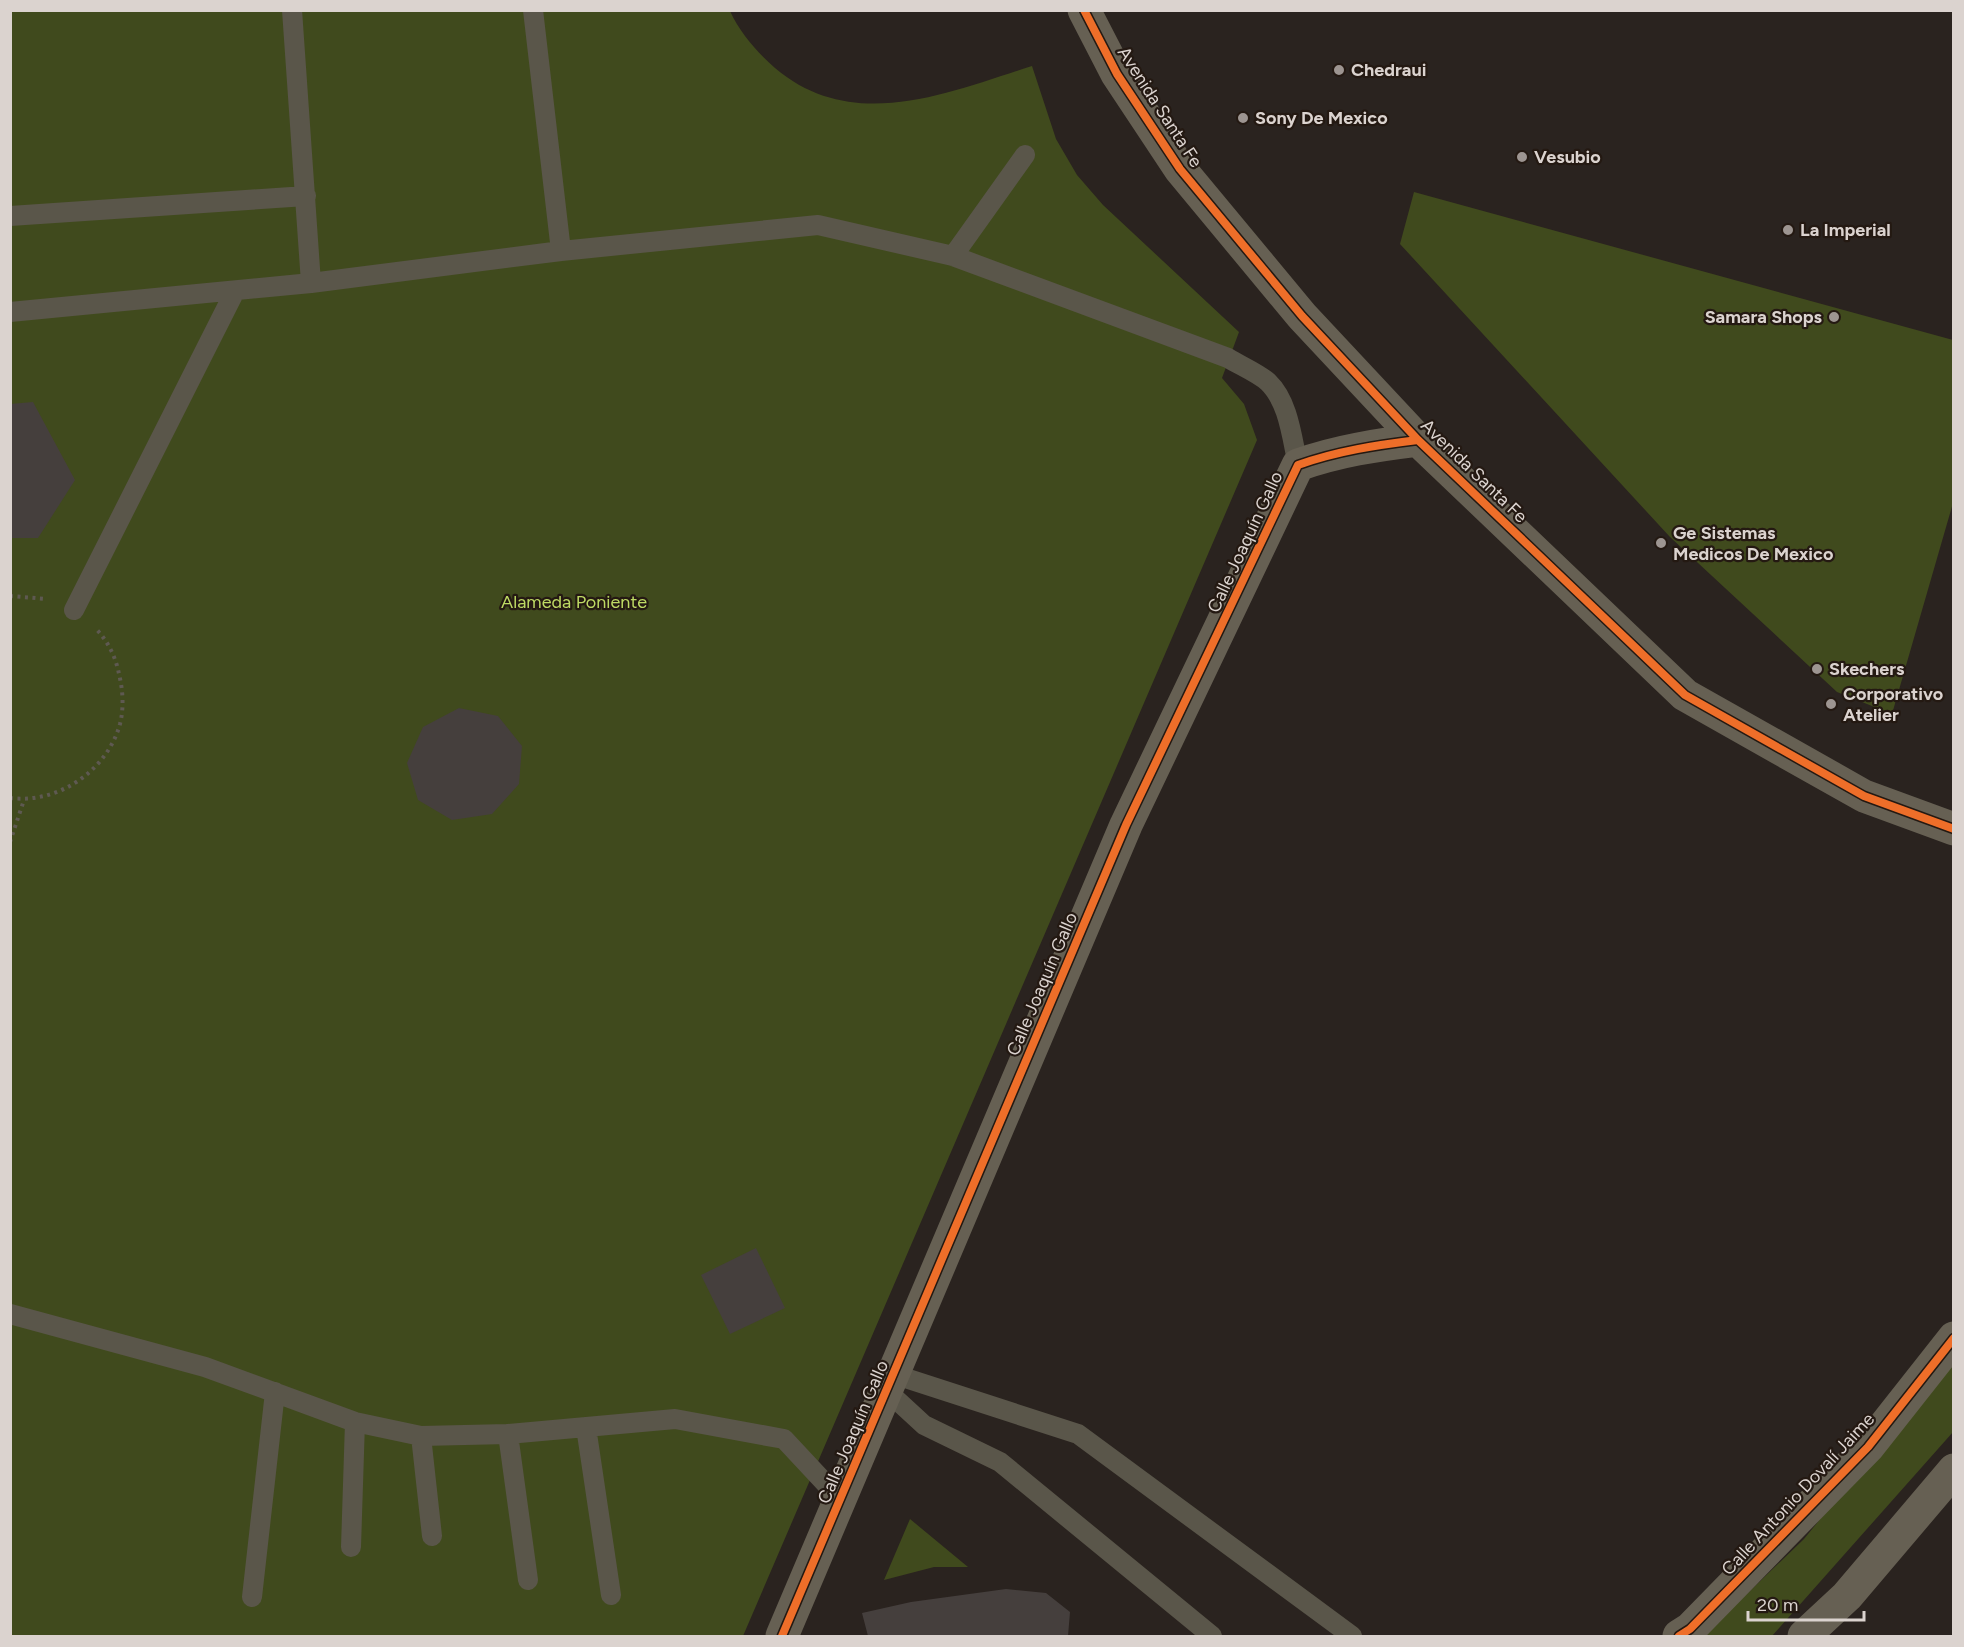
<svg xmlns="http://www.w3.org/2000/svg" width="1964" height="1647" viewBox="0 0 1964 1647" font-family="Figtree,sans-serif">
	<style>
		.green { fill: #404a1d }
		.building { fill: #453f3d }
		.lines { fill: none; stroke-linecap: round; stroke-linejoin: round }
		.path { stroke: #5e5951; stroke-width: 4; stroke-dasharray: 3 4.5; stroke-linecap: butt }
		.lane { stroke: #5a564a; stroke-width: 20 }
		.secondary { stroke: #666053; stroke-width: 33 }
		.cycleway-casing { stroke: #241912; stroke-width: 11 }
		.cycleway { stroke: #ee6e29; stroke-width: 8 }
		.poi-dot { fill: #9d9591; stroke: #241912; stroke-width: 2 }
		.labels { text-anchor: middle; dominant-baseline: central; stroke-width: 4.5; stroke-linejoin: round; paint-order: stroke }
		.poi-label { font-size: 18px; font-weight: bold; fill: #dbd3cf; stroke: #241912; text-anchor: start }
		.street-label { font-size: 18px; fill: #dbd3cf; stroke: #241912 }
		.park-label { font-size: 18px; fill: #beda64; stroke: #241912 }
	</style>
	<rect width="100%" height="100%" fill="#2a231f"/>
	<path class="green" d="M11 11H730C740 33 757 52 775 68 853 134 947 93 1032 66L1056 139 1077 175 1103 205 1239 332 1222 378 1244 404 1257 440 743 1636H11Z
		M1414 192 1953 340V503L1892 714 1837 692 1670 537 1400 244Z
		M1953 1356V1432L1772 1636H1703L1804 1539Z
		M910 1519 968 1567H934L884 1580Z"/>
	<path class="building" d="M33 402 75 480 38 538H10V404Z
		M459 708 498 716 522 746 519 784 492 814 452 820 418 800 407 763 423 727Z
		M756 1248 785 1308 730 1334 701 1275Z
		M1006 1589 1046 1593 1070 1612 1068 1636H868L862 1613 911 1602Z"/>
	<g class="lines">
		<path class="path" d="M10 596 47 599
			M10 798C58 804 107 771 120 724 124 708 123 690 119 674 116 658 108 641 96 629
			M10 842 24 800"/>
		<path class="lane" d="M292 10 311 283
			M533 10 561 251
			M10 216 306 196
			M953 256 1025 155
			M10 312 311 283 561 251 818 225 953 256 1228 358C1241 366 1258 373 1268 382 1289 402 1292 439 1298 465
			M74 610 235 291
			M10 1314 205 1367 355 1422 421 1436 508 1434 675 1419 784 1439 840 1499
			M893 1374 1078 1434 1352 1636
			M886 1390 924 1425 1000 1462 1212 1636
			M586 1427 611 1595
			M508 1434 528 1580
			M421 1436 432 1536
			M351 1547 355 1422
			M252 1597 275 1392"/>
		<path class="secondary" d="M1084 10 1117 74 1180 169 1302 316 1418 440 1685 695 1864 796 1954 829
			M782 1636 1126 825 1298 465C1337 451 1377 445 1418 440
			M1679 1636 1690 1629 1868 1447 1954 1338
			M1804 1636 1847 1596 1954 1470"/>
		<defs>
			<path id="cycleway" d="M1084 10 1117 74 1180 169 1302 316 1418 440 1685 695 1864 796 1954 829
				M782 1636 1126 825 1298 465C1337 451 1377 445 1418 440
				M1679 1636 1690 1629 1868 1447 1954 1338"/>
		</defs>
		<use href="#cycleway" class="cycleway-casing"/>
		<use href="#cycleway" class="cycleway"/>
	</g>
	<g class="poi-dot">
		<circle cx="1339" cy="70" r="6"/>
		<circle cx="1243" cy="118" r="6"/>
		<circle cx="1522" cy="157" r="6"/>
		<circle cx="1788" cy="230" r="6"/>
		<circle cx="1834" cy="317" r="6"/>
		<circle cx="1661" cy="543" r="6"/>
		<circle cx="1817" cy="669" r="6"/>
		<circle cx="1831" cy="704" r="6"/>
	</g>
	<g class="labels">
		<g class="poi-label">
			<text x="1351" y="70">Chedraui</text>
			<text x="1255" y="118">Sony De Mexico</text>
			<text x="1534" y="157">Vesubio</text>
			<text x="1800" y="230">La Imperial</text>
			<text x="1822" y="317" text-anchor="end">Samara Shops</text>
			<text x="1673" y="533">Ge Sistemas<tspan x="1673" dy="21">Medicos De Mexico</tspan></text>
			<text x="1829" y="669">Skechers</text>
			<text x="1843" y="694">Corporativo<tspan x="1843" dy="21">Atelier</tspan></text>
		</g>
		<g class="street-label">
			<text transform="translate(1160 107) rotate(57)">Avenida Santa Fe</text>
			<text transform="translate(1474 471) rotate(44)">Avenida Santa Fe</text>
			<text transform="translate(1245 542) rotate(-65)">Calle Joaquín Gallo</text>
			<text transform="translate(1042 984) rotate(-67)">Calle Joaquín Gallo</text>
			<text transform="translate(853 1432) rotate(-67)">Calle Joaquín Gallo</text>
			<text transform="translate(1798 1494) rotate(-47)">Calle Antonio Dovalí Jaime</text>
		</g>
		<g class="park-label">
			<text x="574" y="602">Alameda Poniente</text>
		</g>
	</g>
	<rect width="1964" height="1647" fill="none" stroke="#dbd3cf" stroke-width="24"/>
	<path d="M1748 1611v9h116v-9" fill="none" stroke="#dbd3cf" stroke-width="3"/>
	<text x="1757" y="1611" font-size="18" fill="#dbd3cf" stroke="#241912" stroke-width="4.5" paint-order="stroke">20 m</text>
</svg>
